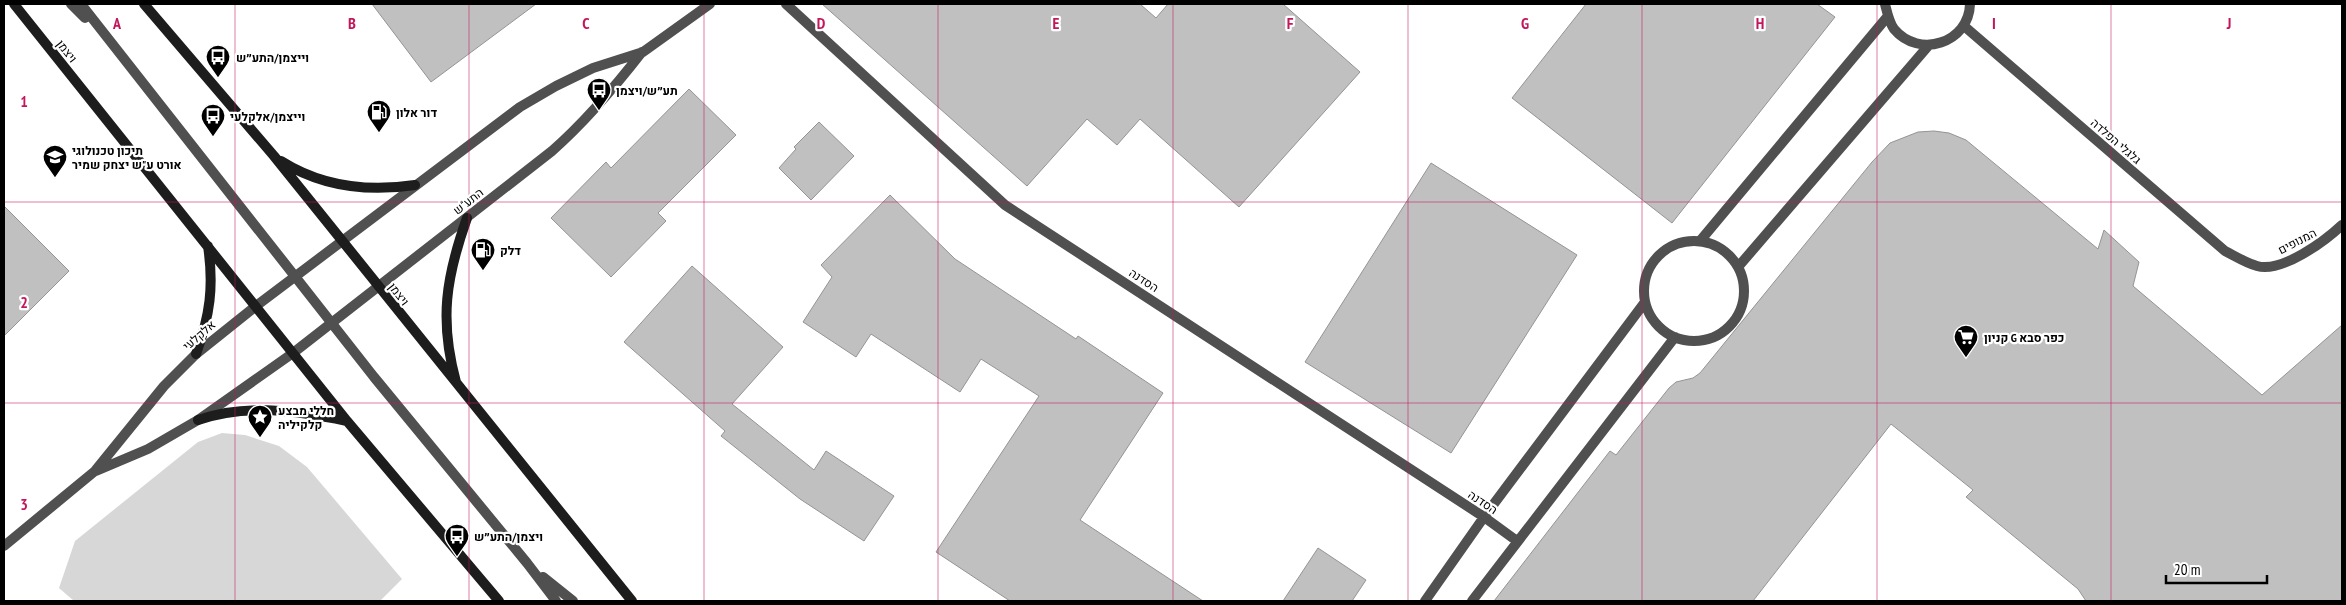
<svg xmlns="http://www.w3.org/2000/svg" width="2346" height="605" viewBox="0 0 2346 605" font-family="'PT Sans Narrow',Heebo,sans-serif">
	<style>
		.green { fill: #d7d7d7 }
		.building { fill: #c0c0c0; stroke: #949494 }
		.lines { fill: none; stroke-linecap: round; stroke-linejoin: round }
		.service { stroke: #505050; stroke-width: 10 }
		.minor { stroke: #505050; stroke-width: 10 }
		.tertiary { stroke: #505050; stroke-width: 10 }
		.secondary { stroke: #1d1d1d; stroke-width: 10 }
		.grid { fill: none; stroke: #c2185b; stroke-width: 1; stroke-opacity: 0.55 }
		.labels { text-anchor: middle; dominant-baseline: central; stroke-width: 4.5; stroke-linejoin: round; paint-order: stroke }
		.street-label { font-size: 12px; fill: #000; stroke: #fff }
		.poi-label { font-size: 12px; font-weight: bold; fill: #000; stroke: #fff; text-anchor: start }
		.grid-label { font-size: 16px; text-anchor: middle; font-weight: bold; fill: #c2185b; stroke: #fff; stroke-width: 4.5; stroke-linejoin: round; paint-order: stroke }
	</style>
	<rect width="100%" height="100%" fill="#fff"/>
	<path class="green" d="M222 433 245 435 279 446 307 467 402 579 380 601H74L59 588 75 541 198 442Z"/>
	<path class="building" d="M372 4H536L431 82Z
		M822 4H1140L1156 18 1168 4H1283L1360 72 1239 207 1140 119 1117 145 1087 119 1027 186Z
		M1586 4H1817L1835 17 1672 223 1512 98Z
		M689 89 736 135 658 213 666 221 611 277 551 218 606 162 611 168Z
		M819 122 854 156 811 200 779 168 796 149 794 147Z
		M1934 131 1949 133 1966 140 2098 249 2104 230 2139 262 2133 286 2262 395 2342 325V601H2086L2078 589 1966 497 1973 490 1891 424 1753 601H1494L1610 451 1616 455 1669 388 1676 382 1693 378 1700 373 1872 162 1890 143 1918 132Z
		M1431 163 1577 255 1451 453 1305 362Z
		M890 195 955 259 1076 339 1078 336 1163 393 1080 520 1203 601H1010L936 552 1039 396 981 359 960 392 871 334 856 357 803 322 832 277 821 265Z
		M4 206 69 271 4 336Z
		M692 266 783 347 732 404 814 470 826 451 894 496 864 541 800 499 721 436 725 431 624 342Z
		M1318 548 1366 580 1352 601H1283Z"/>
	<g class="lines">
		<path class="service" d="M71 4 85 18
			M81 4 374 377 527 563 556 601
			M543 577 573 601"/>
		<path class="minor" d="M786 4 1005 205 1484 517 1517 541
			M1885 4C1887 12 1889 22 1894 29 1919 59 1969 43 1970 4
			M1964 26 2225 251C2235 256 2246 263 2257 266 2282 273 2325 241 2342 225
			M1700 241 1888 16
			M1644 291a50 50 0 1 1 100 0a50 50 0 1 1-100 0Z
			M1738 267 1929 45
			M96 471 148 449 198 420 293 353
			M4 546 95 471 164 386 196 354 256 306
			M1425 601 1484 517 1645 302
			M1472 601 1675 337"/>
		<path class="tertiary" d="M256 306 520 107 556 86 593 68 643 52 710 4
			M293 353 552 151C586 121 614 88 642 52"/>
		<path class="secondary" d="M14 4 347 421 499 601
			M144 4 274 156 632 601
			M281 161C322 187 368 192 415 185
			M196 354C210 316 214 286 208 246
			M456 382C439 320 446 277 467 218
			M198 420C247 403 297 411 347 421"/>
	</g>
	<path class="grid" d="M235 4V601M469 4V601M704 4V601M938 4V601M1173 4V601M1408 4V601M1642 4V601M1877 4V601M2111 4V601M4 202H2342M4 403H2342"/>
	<defs>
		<symbol id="bus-pin" viewBox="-11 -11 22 30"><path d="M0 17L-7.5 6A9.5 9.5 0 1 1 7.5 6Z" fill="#000" stroke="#fff"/><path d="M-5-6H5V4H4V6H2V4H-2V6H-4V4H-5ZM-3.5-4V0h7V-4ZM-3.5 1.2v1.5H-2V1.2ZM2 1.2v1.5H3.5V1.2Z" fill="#fff"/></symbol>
		<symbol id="fuel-pin" viewBox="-11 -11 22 30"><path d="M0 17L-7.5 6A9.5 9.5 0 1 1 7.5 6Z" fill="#000" stroke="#fff"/><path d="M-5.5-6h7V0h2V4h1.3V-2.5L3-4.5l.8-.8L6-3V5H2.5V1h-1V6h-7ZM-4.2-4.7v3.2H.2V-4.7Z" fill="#fff"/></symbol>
		<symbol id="school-pin" viewBox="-11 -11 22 30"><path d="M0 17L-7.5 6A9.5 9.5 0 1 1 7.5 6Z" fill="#000" stroke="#fff"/><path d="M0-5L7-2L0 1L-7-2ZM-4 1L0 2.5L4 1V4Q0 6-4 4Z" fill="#fff"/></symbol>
		<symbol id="supermarket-pin" viewBox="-11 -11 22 30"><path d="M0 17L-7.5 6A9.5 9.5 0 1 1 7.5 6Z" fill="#000" stroke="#fff"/><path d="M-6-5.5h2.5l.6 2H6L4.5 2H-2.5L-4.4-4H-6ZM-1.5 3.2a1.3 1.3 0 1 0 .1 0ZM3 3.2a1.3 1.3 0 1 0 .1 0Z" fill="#fff"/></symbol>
		<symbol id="sight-pin" viewBox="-11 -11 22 30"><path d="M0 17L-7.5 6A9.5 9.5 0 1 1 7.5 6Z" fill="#000" stroke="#fff"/><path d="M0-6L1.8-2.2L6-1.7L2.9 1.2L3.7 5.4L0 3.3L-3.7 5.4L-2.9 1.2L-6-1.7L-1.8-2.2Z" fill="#fff"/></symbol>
	</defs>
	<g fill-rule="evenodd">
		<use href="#bus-pin" x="204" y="43" width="28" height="38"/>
		<use href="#bus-pin" x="585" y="76" width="28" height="38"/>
		<use href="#fuel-pin" x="365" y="98" width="28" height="38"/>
		<use href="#bus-pin" x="199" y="102" width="28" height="38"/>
		<use href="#school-pin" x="41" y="143" width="28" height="38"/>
		<use href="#fuel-pin" x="469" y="236" width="28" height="38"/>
		<use href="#supermarket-pin" x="1952" y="323" width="28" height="38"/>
		<use href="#sight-pin" x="246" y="403" width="28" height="38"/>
		<use href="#bus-pin" x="443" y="522" width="28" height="38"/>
	</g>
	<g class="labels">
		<g class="street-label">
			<text transform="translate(67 51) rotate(52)">ויצמן</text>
			<text transform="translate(2116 141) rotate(41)">גלגלי הפלדה</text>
			<text transform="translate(468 201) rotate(-38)">התע"ש</text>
			<text transform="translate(2297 241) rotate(-27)">המנופים</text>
			<text transform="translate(1144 280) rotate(33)">הסדנה</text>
			<text transform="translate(399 294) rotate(52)">ויצמן</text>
			<text transform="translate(199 335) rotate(-41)">אלקלעי</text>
			<text transform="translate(1483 502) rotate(34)">הסדנה</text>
		</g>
		<g class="poi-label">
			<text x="236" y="57">וייצמן/התע״ש</text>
			<text x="616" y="90">תע״ש/ויצמן</text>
			<text x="396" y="112">דור אלון</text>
			<text x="230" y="116">וייצמן/אלקלעי</text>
			<text x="72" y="150">תיכון טכנולוגי<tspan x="72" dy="14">אורט ע"ש יצחק שמיר</tspan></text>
			<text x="500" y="250">דלק</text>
			<text x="1984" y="337">קניון G כפר סבא</text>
			<text x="278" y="410">חללי מבצע<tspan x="278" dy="14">קלקיליה</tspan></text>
			<text x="474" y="536">ויצמן/התע״ש</text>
		</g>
	</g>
	<g class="grid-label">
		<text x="117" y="29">A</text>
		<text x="352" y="29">B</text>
		<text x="586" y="29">C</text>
		<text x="821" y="29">D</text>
		<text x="1056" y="29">E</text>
		<text x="1290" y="29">F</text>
		<text x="1525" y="29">G</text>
		<text x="1760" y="29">H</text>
		<text x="1994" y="29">I</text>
		<text x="2229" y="29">J</text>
		<text x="24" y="107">1</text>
		<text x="24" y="308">2</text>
		<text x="24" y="510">3</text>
	</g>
	<rect width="2346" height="605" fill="none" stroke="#000000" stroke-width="10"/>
	<path d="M2166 575v8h101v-8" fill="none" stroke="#000000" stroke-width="2.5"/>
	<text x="2174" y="575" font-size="15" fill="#000000" stroke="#ffffff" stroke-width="4" paint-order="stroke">20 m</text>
</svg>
